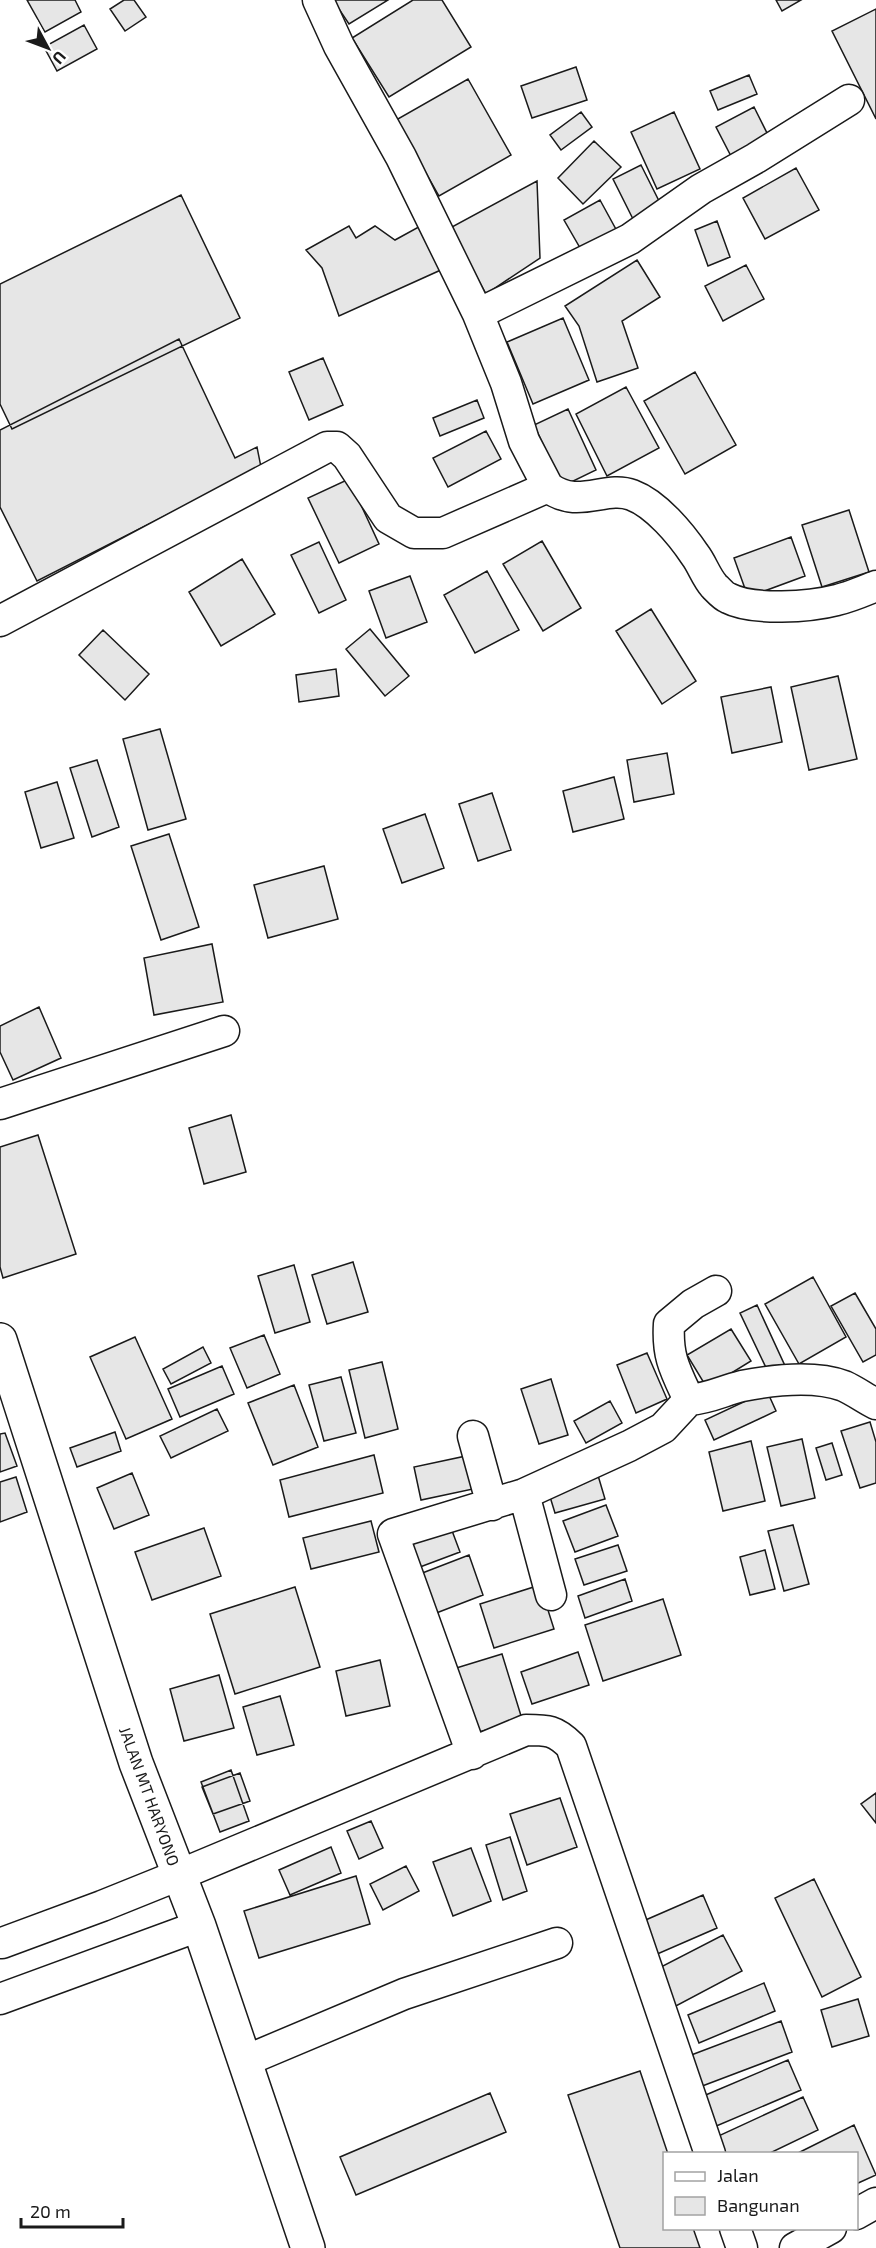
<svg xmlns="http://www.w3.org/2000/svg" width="876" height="2248" viewBox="0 0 876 2248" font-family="'Exo 2',sans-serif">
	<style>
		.building { fill: #e6e6e6; stroke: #1a1a1a; stroke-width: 1.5 }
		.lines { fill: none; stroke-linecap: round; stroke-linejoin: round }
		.street-casing { stroke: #1a1a1a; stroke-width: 33 }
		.secondary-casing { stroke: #1a1a1a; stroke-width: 36 }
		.street { stroke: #fff; stroke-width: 30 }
		.secondary { stroke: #fff; stroke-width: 33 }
		.labels { text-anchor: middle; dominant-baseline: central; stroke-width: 4.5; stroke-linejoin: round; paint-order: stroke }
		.street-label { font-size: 16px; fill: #1a1a1a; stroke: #fff }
	</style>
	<rect width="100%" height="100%" fill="#fff"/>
	<path class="building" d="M27 0H75L81 12 45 32Z
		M124 0H134L146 17 125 31 110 9Z
		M333 0H388L349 24Z
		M413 0H442L471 47 389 97 352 38Z
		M776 0H801L782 11Z
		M876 9V119L832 31Z
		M84 25 97 49 57 71 44 47Z
		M576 67 587 100 532 118 521 86Z
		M749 75 757 94 718 110 710 91Z
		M468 79 511 155 439 196 396 120Z
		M754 107 771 141 733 160 716 127Z
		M581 112 592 127 561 150 550 135Z
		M674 112 700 169 657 189 631 132Z
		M594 141 621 167 583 204 558 178Z
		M641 165 662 207 634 221 613 179Z
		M796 168 819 210 765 239 743 198Z
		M537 181 540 258 486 294 450 228Z
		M181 195 240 318 12 429 0 404V284Z
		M600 200 618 233 583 253 564 220Z
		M717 221 730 257 708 266 695 230Z
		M424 224 443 269 339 316 322 268 306 250 349 226 356 238 375 226 395 240Z
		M637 260 660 297 622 321 638 368 597 382 579 326 565 306Z
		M746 265 764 299 723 321 705 286Z
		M563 318 589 380 533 404 507 342Z
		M179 339 235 458 257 447 261 467 37 581 0 507V430Z
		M323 358 343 405 309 420 289 372Z
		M695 372 736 445 685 474 644 401Z
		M626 387 659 448 607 476 576 414Z
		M477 400 484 418 440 436 433 418Z
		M568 409 596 470 563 486 534 425Z
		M486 431 501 459 448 487 433 458Z
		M349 479 379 544 339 563 308 498Z
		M849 510 869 572 822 587 802 525Z
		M791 537 805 576 748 597 734 558Z
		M542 541 581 608 543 631 503 564Z
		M319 542 346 600 319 613 291 555Z
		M242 559 275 614 221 646 189 592Z
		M487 571 519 630 475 653 444 595Z
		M410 576 427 622 386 638 369 591Z
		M651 609 696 681 662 704 616 631Z
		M370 629 409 676 385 696 346 649Z
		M103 630 149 674 125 700 79 655Z
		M336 669 339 696 299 702 296 675Z
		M838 676 857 759 809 770 791 687Z
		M771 687 782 742 732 753 721 697Z
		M160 729 186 819 148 830 123 739Z
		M667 753 674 794 634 802 627 760Z
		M97 760 119 827 92 837 70 768Z
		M614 777 624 819 573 832 563 791Z
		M57 782 74 838 41 848 25 792Z
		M492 793 511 850 478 861 459 804Z
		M425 814 444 868 402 883 383 829Z
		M169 834 199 927 161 940 131 846Z
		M324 866 338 919 268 938 254 885Z
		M212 944 223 1002 154 1015 144 958Z
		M39 1007 61 1058 13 1080 0 1052V1026Z
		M231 1115 246 1172 204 1184 189 1128Z
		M38 1135 76 1254 3 1278 0 1267V1147Z
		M353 1262 368 1312 327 1324 312 1275Z
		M294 1265 310 1322 275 1333 258 1276Z
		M813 1277 846 1337 799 1364 765 1304Z
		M855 1293 876 1329V1355L863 1362 831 1306Z
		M757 1305 786 1368 770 1376 740 1313Z
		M731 1329 751 1361 707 1388 687 1355Z
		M264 1335 280 1374 247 1388 230 1348Z
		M135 1337 172 1419 126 1439 90 1357Z
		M203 1347 211 1363 171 1384 163 1369Z
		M647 1353 667 1399 636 1413 617 1365Z
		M382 1362 398 1429 365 1438 349 1370Z
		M222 1366 234 1394 180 1417 168 1389Z
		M341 1377 356 1433 324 1441 309 1385Z
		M551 1379 568 1435 539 1444 521 1389Z
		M294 1385 318 1447 273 1465 248 1403Z
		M767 1391 776 1411 714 1440 705 1420Z
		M610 1401 622 1423 586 1443 574 1421Z
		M217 1409 228 1431 171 1458 160 1436Z
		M870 1422 876 1442V1483L860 1488 841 1431Z
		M115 1432 121 1451 77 1467 70 1448Z
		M5 1433 17 1466 0 1472V1434Z
		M802 1439 815 1498 781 1506 767 1447Z
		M751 1441 765 1501 723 1511 709 1452Z
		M832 1443 842 1475 826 1480 816 1448Z
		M374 1455 383 1493 289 1517 280 1480Z
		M466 1456 473 1489 421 1500 414 1467Z
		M597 1472 605 1499 555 1513 547 1487Z
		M132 1473 149 1515 114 1529 97 1488Z
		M16 1477 27 1512 0 1522V1482Z
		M606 1505 618 1536 575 1552 563 1521Z
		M371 1521 379 1552 311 1569 303 1538Z
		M793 1525 809 1584 784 1591 768 1531Z
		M204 1528 221 1576 152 1600 135 1552Z
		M451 1528 460 1552 420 1567 411 1543Z
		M618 1545 627 1571 584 1585 575 1559Z
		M765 1550 775 1589 750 1595 740 1557Z
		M469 1555 483 1595 426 1617 412 1577Z
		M625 1579 632 1601 585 1618 578 1596Z
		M540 1585 554 1629 494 1648 480 1604Z
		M295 1587 320 1667 235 1694 210 1614Z
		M663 1599 681 1655 603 1681 585 1625Z
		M578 1652 589 1685 532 1704 521 1672Z
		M502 1654 522 1719 473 1734 453 1669Z
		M380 1660 390 1706 346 1716 336 1671Z
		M219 1675 234 1728 184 1741 170 1689Z
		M280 1696 294 1745 257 1755 243 1707Z
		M231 1770 249 1821 220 1832 201 1782Z
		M240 1773 250 1801 213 1814 202 1787Z
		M876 1793V1823L861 1804Z
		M560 1798 577 1847 527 1865 510 1814Z
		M371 1821 383 1848 359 1859 347 1831Z
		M510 1837 527 1891 503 1900 486 1845Z
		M331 1847 341 1873 290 1895 279 1870Z
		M471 1848 491 1901 453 1916 433 1862Z
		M406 1866 419 1891 383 1910 370 1884Z
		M356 1876 370 1924 259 1958 244 1911Z
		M814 1879 861 1977 822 1997 775 1898Z
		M703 1895 717 1928 655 1955 641 1922Z
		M723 1935 742 1971 674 2007 655 1970Z
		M764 1983 775 2011 699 2043 688 2015Z
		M858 1999 869 2036 832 2047 821 2010Z
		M781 2021 792 2052 697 2088 686 2057Z
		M788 2060 801 2090 714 2127 701 2097Z
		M640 2071 668 2154H664V2228H693L700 2248H620L568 2095Z
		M490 2093 506 2132 356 2195 340 2157Z
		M803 2097 818 2130 768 2154H721L714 2138Z
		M854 2125 876 2175 856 2184V2154H796Z"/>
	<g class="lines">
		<defs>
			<path id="street" d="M318 0 339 46 401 157 478 314 506 383 524 441 548 487C578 510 605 485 632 495 656 504 681 534 695 555 702 564 706 577 714 586 718 590 723 596 728 598 753 611 810 607 837 600 850 597 864 591 876 586
				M478 314 630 239 701 189 756 158 849 100
				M0 621 327 447H337L347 456 388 518 414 533H443L548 487
				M0 1104 224 1031
				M716 1291 693 1304 669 1324C667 1357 675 1370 689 1400 711 1398 722 1391 742 1386 773 1380 814 1375 844 1386 855 1391 866 1399 876 1404
				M473 1436 492 1505
				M524 1494 551 1595
				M472 1754 393 1534 524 1494 629 1446 663 1428 689 1400
				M2 1943 102 1906 179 1875 526 1730C548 1730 555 1730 571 1746L710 2154
				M0 1999 199 1926
				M245 2061 404 1994 557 1943
				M856 2214 876 2203
				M735 2228 742 2248
				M795 2248 831 2228"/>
			<path id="secondary" d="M0 1340 136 1763 199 1926 308 2248"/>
		</defs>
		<use href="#street" class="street-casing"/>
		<use href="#secondary" class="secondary-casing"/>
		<use href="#street" class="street"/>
		<use href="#secondary" class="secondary"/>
	</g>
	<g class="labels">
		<g class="street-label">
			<text transform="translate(150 1796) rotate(70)">JALAN MT HARYONO</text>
		</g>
	</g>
	<rect x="663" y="2152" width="195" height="78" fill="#ffffff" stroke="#a3a3a3" stroke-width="1.5"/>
	<rect x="675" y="2172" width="30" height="9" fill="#ffffff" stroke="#a3a3a3" stroke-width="1.5"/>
	<text x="717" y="2182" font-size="18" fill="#1a1a1a">Jalan</text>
	<rect x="675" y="2197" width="30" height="18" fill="#e6e6e6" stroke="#a3a3a3" stroke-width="1.5"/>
	<text x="717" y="2212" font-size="18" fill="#1a1a1a">Bangunan</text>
	<g transform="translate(48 48) rotate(131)" stroke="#ffffff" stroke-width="4.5" paint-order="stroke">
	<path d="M0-4.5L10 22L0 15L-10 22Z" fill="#1a1a1a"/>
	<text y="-9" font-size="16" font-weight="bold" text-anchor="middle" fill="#1a1a1a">U</text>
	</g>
	<path d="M21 2218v9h102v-9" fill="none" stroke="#1a1a1a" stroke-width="3"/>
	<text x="30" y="2218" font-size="18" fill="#1a1a1a" stroke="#ffffff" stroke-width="4.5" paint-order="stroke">20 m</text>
</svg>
